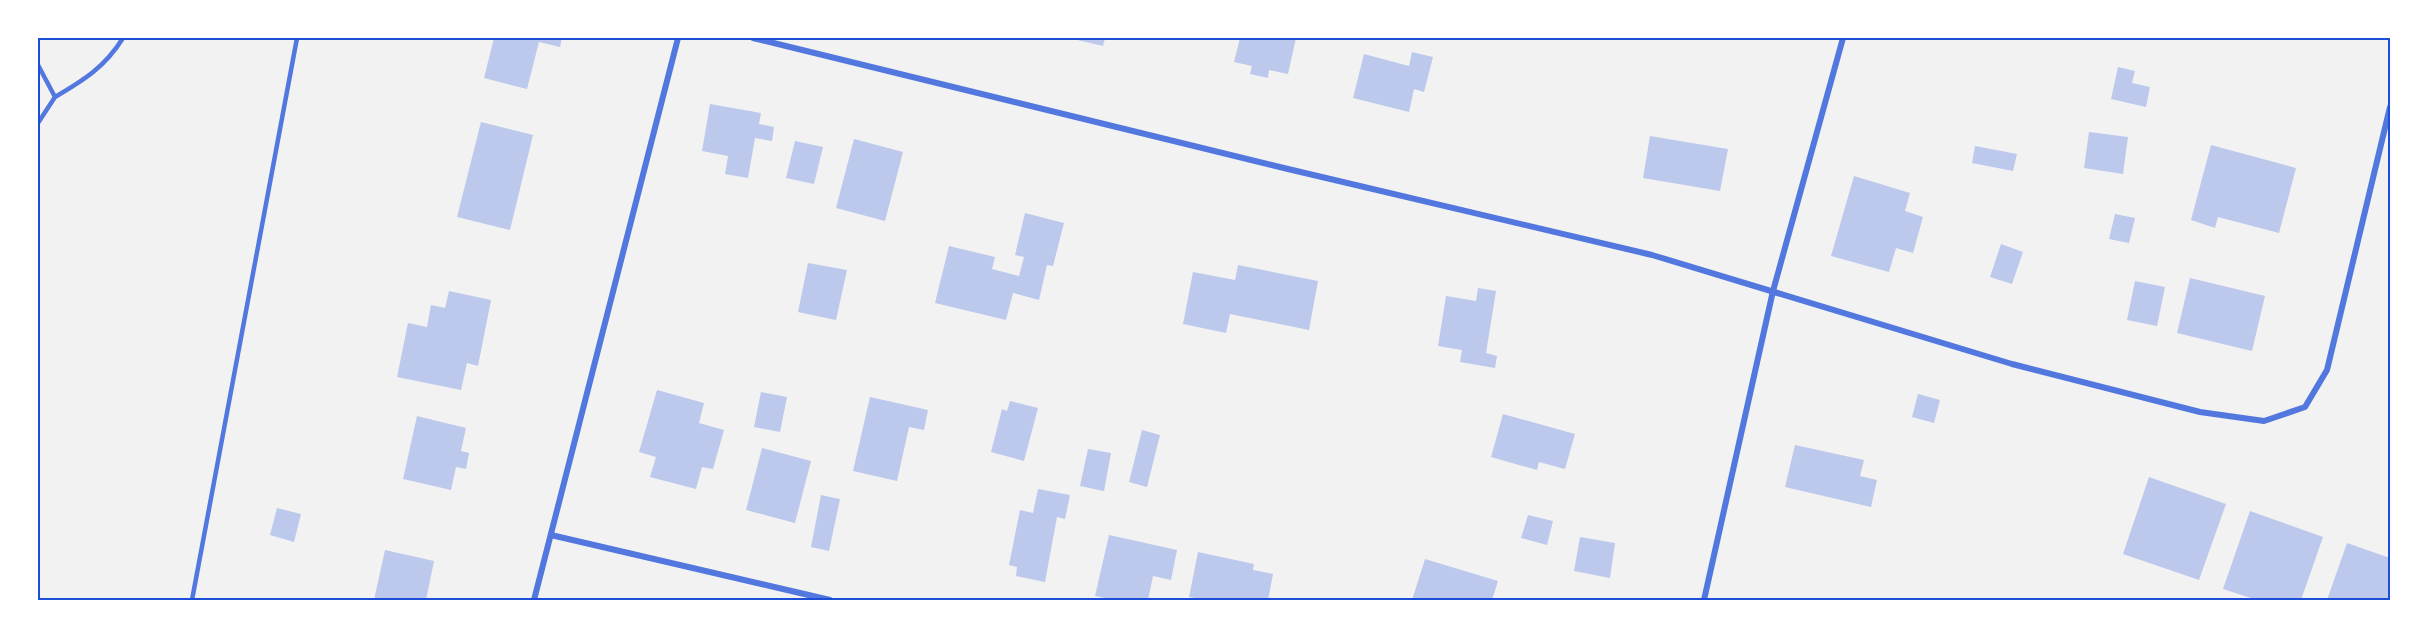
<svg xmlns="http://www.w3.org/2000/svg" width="2428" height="638" viewBox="0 0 2428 638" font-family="'Crimson Pro',serif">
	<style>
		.building { fill: #bdc9ec }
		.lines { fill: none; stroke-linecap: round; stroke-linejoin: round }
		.service { stroke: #5277de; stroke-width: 4.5 }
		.minor { stroke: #5277de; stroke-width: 6 }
		.neatline { fill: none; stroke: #1d4ed8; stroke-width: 2 }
	</style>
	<rect width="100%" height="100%" fill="#f2f2f2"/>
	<path class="building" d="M494 38H562L560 47 539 42 527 89 484 78Z
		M1069 38H1105L1103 46Z
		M1240 38H1296L1288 74 1269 70 1268 78 1250 74 1252 66 1234 62Z
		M1412 52 1433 57 1424 92 1414 89 1409 112 1353 98 1364 54 1409 66Z
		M2118 67 2135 71 2132 83 2150 87 2146 107 2111 99Z
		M710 104 761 113 759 124 774 127 772 141 755 138 748 178 725 174 728 156 702 151Z
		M481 122 533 135 510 230 457 217Z
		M2089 132 2128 137 2123 174 2084 168Z
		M1650 136 1728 149 1720 191 1643 178Z
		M854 139 903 152 885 221 836 208Z
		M795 141 823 147 814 184 786 178Z
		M2211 145 2296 168 2279 233 2218 217 2215 228 2191 220Z
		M1975 146 2017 154 2013 171 1972 163Z
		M1854 176 1910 193 1905 211 1923 217 1913 253 1896 248 1889 272 1831 256Z
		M1025 213 1064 223 1053 266 1047 265 1039 300 1013 293 1006 320 935 303 949 246 995 257 992 269 1019 276 1024 257 1015 255Z
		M2115 214 2135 218 2129 243 2109 239Z
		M2001 244 2023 252 2012 284 1990 277Z
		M808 263 847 270 836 320 798 312Z
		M1238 265 1318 281 1309 330 1230 314 1226 333 1183 324 1193 272 1235 280Z
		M2190 278 2265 296 2252 351 2177 333Z
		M2135 281 2165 287 2157 326 2127 320Z
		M1478 288 1496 291 1486 353 1497 356 1495 368 1460 362 1462 350 1438 346 1446 296 1476 301Z
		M449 291 491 300 478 366 467 363 461 390 397 377 408 323 427 327 431 305 445 308Z
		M657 390 704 403 699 423 724 430 713 469 702 467 696 489 650 477 656 457 639 452Z
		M761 392 787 397 780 432 754 427Z
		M1918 394 1940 400 1934 423 1912 417Z
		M870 397 928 410 924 430 909 427 897 481 853 471Z
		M1010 401 1038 408 1024 461 991 452 1002 409 1007 411Z
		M1503 414 1575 434 1565 469 1539 462 1537 470 1491 457Z
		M417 416 466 428 461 451 469 453 466 469 456 467 451 490 403 479Z
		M1142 430 1160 435 1147 487 1129 482Z
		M1795 445 1864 460 1860 476 1877 480 1871 507 1785 487Z
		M762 448 811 461 795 523 746 510Z
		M1088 449 1111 453 1104 491 1080 486Z
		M2149 477 2226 504 2199 580 2123 554Z
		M1038 489 1070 495 1065 519 1057 517 1045 582 1016 576 1017 567 1009 565 1020 510 1033 513Z
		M821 495 840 499 829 551 811 547Z
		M277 508 301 514 294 542 270 535Z
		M2250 511 2323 537 2301 600H2257L2223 589Z
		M1528 515 1553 521 1547 545 1521 538Z
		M1109 535 1177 550 1171 580 1153 576 1148 600H1116L1095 596Z
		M1580 537 1615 543 1610 578 1574 571Z
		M2347 543 2390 558V600H2327Z
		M385 550 434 561 426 600H374Z
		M1198 552 1254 564 1253 570 1273 574 1268 600H1206L1189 597Z
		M1425 559 1498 581 1492 600H1412Z"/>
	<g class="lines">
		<path class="service" d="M38 65 55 97 38 123
			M55 97C84 80 105 67 123 38
			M192 600 297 38"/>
		<path class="minor" d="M753 38 1288 169 1652 255 2012 364 2200 412 2264 421 2305 407 2327 370 2390 107
			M551 535 830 600
			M534 600 678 38
			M1704 600 1773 291 1843 38"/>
	</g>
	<rect width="2428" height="638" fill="none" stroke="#ffffff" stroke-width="78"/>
	<rect x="39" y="39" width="2350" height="560" class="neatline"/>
</svg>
